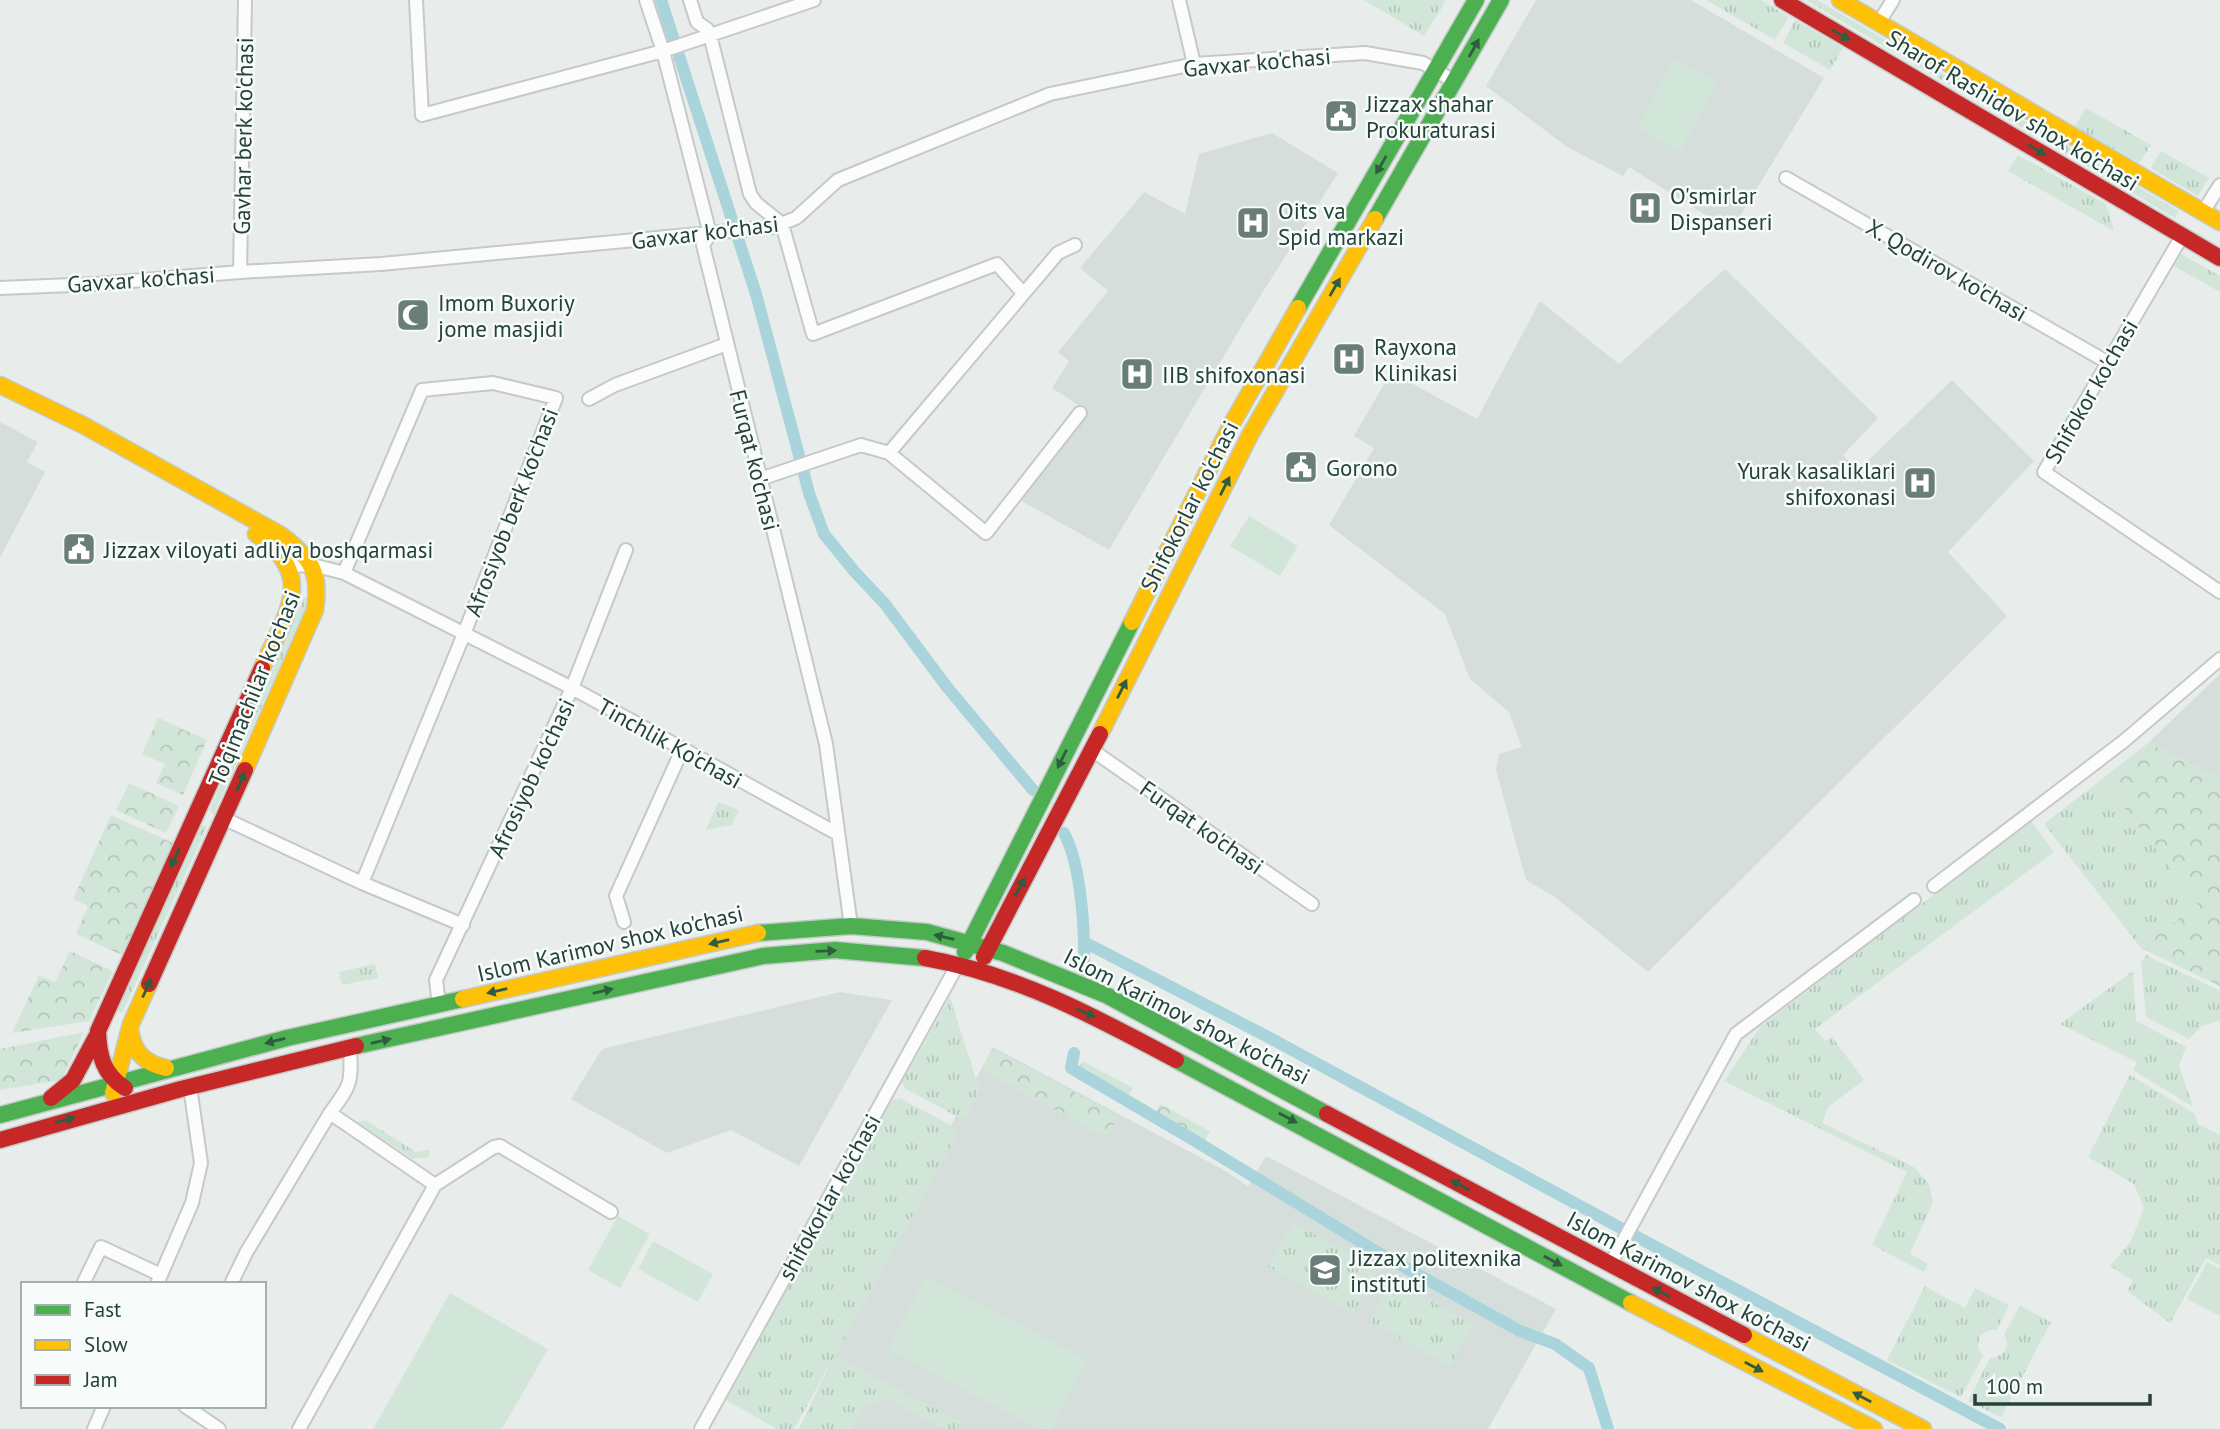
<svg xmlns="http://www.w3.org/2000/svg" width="2220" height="1429" viewBox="0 0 2220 1429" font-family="'PT Sans',sans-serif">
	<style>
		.built { fill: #d6dedb }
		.grass { fill: url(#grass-tufts) }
		.forest { fill: url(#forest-crowns) }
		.pitch { fill: #d1e6d8 }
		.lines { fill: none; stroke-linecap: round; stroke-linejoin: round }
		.canal { stroke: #a9d4db; stroke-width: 12 }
		.street-casing { stroke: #c5cac8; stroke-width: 16 }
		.fast-casing { stroke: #c3cbc8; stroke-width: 19 }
		.slow-casing { stroke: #c3cbc8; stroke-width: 19 }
		.jam-casing { stroke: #c3cbc8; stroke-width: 19 }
		.street { stroke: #fcfcfc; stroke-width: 12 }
		.fast { stroke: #4caf50; stroke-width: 16 }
		.slow { stroke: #ffc107; stroke-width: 16 }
		.jam { stroke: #c62828; stroke-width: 16 }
		.oneway { fill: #2e5d40 }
		.labels { text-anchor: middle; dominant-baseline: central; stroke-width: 5; stroke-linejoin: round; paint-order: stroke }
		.street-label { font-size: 23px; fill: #24423a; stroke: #f7fbf9 }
		.poi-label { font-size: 23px; fill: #24423a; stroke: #f7fbf9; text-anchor: start }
	</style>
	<defs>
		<pattern id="grass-tufts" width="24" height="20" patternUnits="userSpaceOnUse" patternTransform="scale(1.75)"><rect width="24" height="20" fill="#d1e6d8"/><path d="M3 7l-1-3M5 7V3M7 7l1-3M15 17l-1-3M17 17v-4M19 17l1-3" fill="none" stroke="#b3c6ba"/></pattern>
		<pattern id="forest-crowns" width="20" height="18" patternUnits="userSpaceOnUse" patternTransform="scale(1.75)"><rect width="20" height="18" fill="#d1e6d8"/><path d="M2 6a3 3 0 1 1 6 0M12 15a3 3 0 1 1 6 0" fill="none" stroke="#b3c6ba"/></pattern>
	</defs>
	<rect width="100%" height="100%" fill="#e8edeb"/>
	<path class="built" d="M1536 0H1691L1824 78 1731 231 1629 167 1623 176 1567 147 1486 86Z
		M1272 133 1338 173 1244 322 1109 550 1020 500 1087 411 1052 388 1069 361 1058 352 1108 291 1080 268 1144 192 1185 214 1199 154Z
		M1725 269 1878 418 1843 455 1858 470 1952 380 2034 461 1948 552 2007 616 1648 972 1555 897 1526 880 1496 770 1499 754 1522 747 1509 712 1470 679 1445 614 1329 525 1374 448 1354 436 1391 372 1477 419 1540 301 1619 364Z
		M0 422 38 442 27 462 45 472 0 558Z
		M2220 674V779L2148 743Z
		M840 992 892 1000 799 1166 731 1130 667 1153 571 1099 602 1049Z
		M993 1047 1222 1169 1248 1186 1266 1156 1556 1309 1488 1429H799L900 1220Z"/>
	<path class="grass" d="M1364 0H1446L1424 36Z
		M1706 0H1761L1789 17 1775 40Z
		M1806 0H1817L2179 211 2175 218Z
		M1795 20 1843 48 1830 70 1783 43Z
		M2086 108 2151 145 2139 163 2075 127Z
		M2161 151 2209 178 2198 196 2151 168Z
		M2018 155 2106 204 2114 231 2008 171Z
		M2181 254 2220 276V292L2174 266Z
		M305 597 310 599 214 813 209 811Z
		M2102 779 2199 904 2141 948 2044 824Z
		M718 802 739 810 732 825 706 830Z
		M2031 821 2054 852 1815 1029 1825 1041 1832 1037 1864 1080 1828 1107 1822 1123 1914 1167 1929 1184 1933 1202 1910 1254 1928 1264 1924 1272 1872 1245 1907 1172 1724 1081 1760 1027Z
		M202 825 207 827 122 1013 117 1010Z
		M2146 955 2220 991V1020L2202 1026 2189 1039 2146 1017 2141 962Z
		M375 964 378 978 342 985 339 972Z
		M2133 971 2136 1021 2186 1047 2179 1066 2193 1107 2133 1070 2137 1062 2060 1024Z
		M950 997 980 1092 964 1120 906 1089 902 1082Z
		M2130 1075 2195 1114 2198 1124 2220 1135V1265L2206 1258 2170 1323 2127 1291 2133 1281 2110 1266 2131 1241 2144 1208 2134 1184 2088 1157Z
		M900 1098 954 1127 957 1135 794 1429H777L726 1400 892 1100Z
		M367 1121 416 1152 429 1150 430 1157 413 1159 357 1122Z
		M1293 1222 1377 1270 1353 1313 1268 1267Z
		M1393 1280 1473 1325 1450 1366 1369 1322Z
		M1925 1286 1965 1308 1975 1288 2009 1305 1997 1330H1989L1980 1336 1978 1347 1983 1356 1961 1397 1887 1360Z
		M2020 1306 2051 1322 2001 1417 1968 1401 1990 1358C2004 1358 2011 1347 2004 1334Z
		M836 1357 961 1422 957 1429H945L886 1398 864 1407 852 1429H800Z"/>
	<path class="forest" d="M158 718 207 740 183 795 156 783 165 764 142 754Z
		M2148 743 2220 779V986L2141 948 2198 904 2102 779Z
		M129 783 179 806 166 833 116 810Z
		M111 815 173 843 122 955 76 934 88 906 73 899Z
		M70 951 113 971 89 1021 12 1033 39 975 55 982Z
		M84 1032 61 1080 0 1090V1049Z
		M993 1049 1118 1116 1109 1133 1102 1135 982 1070Z
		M1083 1061 1133 1088 1124 1104 1074 1077Z
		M1160 1104 1210 1131 1201 1147 1151 1120Z"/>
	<path class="pitch" d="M1674 59 1718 83 1680 152 1637 128Z
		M1249 516 1298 546 1280 576 1230 546Z
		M618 1216 650 1234 620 1288 588 1270Z
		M653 1241 713 1274 698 1302 638 1269Z
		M2207 1262 2220 1269V1316L2187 1299Z
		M926 1276 1087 1360 1051 1429H1040L888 1350Z
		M450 1293 548 1349 502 1429H373Z"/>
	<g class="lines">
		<path class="canal" d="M661 0 756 294 809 493 824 534 854 571 885 604 947 687 1033 790
			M1064 833C1082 867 1085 933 1084 972
			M1084 942 1270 1038 1654 1246 2000 1429
			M1074 1053 1071 1068 1192 1139 1379 1253 1520 1331 1555 1344 1589 1368 1608 1429"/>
		<defs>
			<path id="street" d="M416 0 422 115 663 51 814 0
				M646 0 663 51 710 234 703 245 826 744 851 926
				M690 0 697 22 707 29 710 35 750 194 756 203 782 224 813 334 997 264 1023 293
				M1179 0 1194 64
				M1879 22 1893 0
				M1786 178 2107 362
				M2203 212 2220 185
				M2182 236 2044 472 2220 592
				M240 272 245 0
				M0 288 96 284 240 272 381 264 773 227 796 218 838 180 1050 94 1194 64 1365 53 1423 63 1455 82
				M589 399 615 385 727 344
				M889 453 1058 253 1075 245
				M760 479 861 445 889 453 986 533 1080 413
				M290 566 313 565 344 573 572 688 838 834
				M344 573 422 390 493 383 556 398 464 634 362 883
				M1092 750 1312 904
				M225 819 362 883 463 925
				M1934 886 2124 741 2220 659
				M624 922 616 896 682 750
				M439 1004 436 980 572 688 626 550
				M435 1185 494 1147 500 1146 611 1212
				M1610 1265 1736 1034 1914 900
				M83 1284 101 1247 161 1275
				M157 1284 192 1203 201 1163 190 1087
				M231 1284 246 1253 330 1113
				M185 1406 219 1429
				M94 1429 104 1406
				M299 1429 435 1185 330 1113C351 1085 352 1083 350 1048
				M701 1429 958 964"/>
			<path id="fast" d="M1375 219 1501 0
				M1298 308 1476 0
				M758 933 851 926 927 932 1003 953 1106 995 1327 1114
				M965 952 1132 622
				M356 1046 763 956 835 950 925 958
				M1176 1060 1631 1303
				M0 1115 287 1038 463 999"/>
			<path id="slow" d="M1840 0 2220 222
				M0 385 83 425 281 535C311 558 321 572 315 610L245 770
				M256 534C318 575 286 614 262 668
				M1132 622 1230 427 1298 308
				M1100 734 1250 435 1375 219
				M463 999 758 933
				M130 1029C133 1052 144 1063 166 1068
				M113 1093 131 1024 149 984
				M1631 1303 1874 1429
				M1744 1335 1923 1429"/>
			<path id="jam" d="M1782 0 2220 258
				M984 957 1100 734
				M925 958C1016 974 1096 1017 1176 1060
				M149 984 245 770
				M125 1088C103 1074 99 1056 98 1031L262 668
				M51 1098 73 1080 96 1037
				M1327 1114 1744 1335
				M0 1140 181 1089 356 1046"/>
		</defs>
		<use href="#street" class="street-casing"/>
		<use href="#fast" class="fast-casing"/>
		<use href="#slow" class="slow-casing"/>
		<use href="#jam" class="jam-casing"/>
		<use href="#street" class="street"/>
		<use href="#fast" class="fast"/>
		<use href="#slow" class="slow"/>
		<use href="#jam" class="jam"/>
	</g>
	<defs><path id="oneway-solid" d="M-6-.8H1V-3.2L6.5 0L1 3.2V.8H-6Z" transform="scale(1.75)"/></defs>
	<g class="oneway">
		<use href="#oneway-solid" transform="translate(1841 35) rotate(31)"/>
		<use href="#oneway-solid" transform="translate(1474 48) rotate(-61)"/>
		<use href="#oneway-solid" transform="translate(2037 150) rotate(31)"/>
		<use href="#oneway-solid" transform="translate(1381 165) rotate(120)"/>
		<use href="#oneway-solid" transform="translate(1335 287) rotate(-60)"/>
		<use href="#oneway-solid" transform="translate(1225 486) rotate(-63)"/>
		<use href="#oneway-solid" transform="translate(1122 689) rotate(-63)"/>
		<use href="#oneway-solid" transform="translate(1062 759) rotate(116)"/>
		<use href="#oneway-solid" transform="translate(241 781) rotate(-67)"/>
		<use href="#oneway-solid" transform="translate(175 858) rotate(114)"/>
		<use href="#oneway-solid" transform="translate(1020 887) rotate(-62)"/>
		<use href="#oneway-solid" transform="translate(944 937) rotate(-167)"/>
		<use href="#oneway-solid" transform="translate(719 942) rotate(167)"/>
		<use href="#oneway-solid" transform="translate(826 951) rotate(-2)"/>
		<use href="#oneway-solid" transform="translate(147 988) rotate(-65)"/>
		<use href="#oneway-solid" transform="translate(497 991) rotate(167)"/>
		<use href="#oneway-solid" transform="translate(603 991) rotate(-13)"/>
		<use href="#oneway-solid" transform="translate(1086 1013) rotate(24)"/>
		<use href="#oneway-solid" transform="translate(275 1041) rotate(166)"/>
		<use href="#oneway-solid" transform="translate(381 1041) rotate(-13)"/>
		<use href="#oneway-solid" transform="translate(1288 1118) rotate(28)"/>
		<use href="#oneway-solid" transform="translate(65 1120) rotate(-15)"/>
		<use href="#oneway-solid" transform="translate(1460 1185) rotate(-152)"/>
		<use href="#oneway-solid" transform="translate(1553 1261) rotate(28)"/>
		<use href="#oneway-solid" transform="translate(1661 1292) rotate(-152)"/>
		<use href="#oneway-solid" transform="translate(1754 1367) rotate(28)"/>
		<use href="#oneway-solid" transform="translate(1862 1397) rotate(-152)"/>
	</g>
	<defs>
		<symbol id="civic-square" viewBox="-11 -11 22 22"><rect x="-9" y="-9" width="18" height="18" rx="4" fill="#697e78" stroke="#f7fbf9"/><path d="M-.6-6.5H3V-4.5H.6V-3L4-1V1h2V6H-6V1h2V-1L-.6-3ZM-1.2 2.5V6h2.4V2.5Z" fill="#fff"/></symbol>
		<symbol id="hospital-square" viewBox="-11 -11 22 22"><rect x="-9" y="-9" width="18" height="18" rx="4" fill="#697e78" stroke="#f7fbf9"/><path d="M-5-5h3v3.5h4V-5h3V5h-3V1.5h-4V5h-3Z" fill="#fff"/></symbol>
		<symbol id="mosque-square" viewBox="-11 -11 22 22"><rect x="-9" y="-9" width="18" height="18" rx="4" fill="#697e78" stroke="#f7fbf9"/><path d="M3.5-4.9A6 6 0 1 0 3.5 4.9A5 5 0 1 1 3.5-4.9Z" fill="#fff"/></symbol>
		<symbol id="university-square" viewBox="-11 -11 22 22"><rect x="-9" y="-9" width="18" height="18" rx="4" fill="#697e78" stroke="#f7fbf9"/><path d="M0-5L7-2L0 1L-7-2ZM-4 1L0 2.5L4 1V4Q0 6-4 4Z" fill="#fff"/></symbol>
	</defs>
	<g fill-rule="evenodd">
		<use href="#civic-square" x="1322" y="97" width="38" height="38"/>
		<use href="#hospital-square" x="1626" y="189" width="38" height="38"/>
		<use href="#hospital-square" x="1234" y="204" width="38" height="38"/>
		<use href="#mosque-square" x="394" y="296" width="38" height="38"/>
		<use href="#hospital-square" x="1330" y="340" width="38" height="38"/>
		<use href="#hospital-square" x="1118" y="355" width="38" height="38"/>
		<use href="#civic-square" x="1282" y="448" width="38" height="38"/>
		<use href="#hospital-square" x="1901" y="464" width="38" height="38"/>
		<use href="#civic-square" x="60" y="530" width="38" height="38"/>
		<use href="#university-square" x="1306" y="1251" width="38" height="38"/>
	</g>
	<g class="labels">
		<g class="street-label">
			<text transform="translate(1257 62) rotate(-5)">Gavxar ko'chasi</text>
			<text transform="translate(2013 110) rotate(31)">Sharof Rashidov shox ko'chasi</text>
			<text transform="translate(243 136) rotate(-89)">Gavhar berk ko'chasi</text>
			<text transform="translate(705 232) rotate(-7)">Gavxar ko'chasi</text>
			<text transform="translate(1947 270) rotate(30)">X. Qodirov ko'chasi</text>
			<text transform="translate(141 279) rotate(-4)">Gavxar ko'chasi</text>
			<text transform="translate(2091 391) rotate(-60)">Shifokor ko'chasi</text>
			<text transform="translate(755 460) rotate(76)">Furqat ko'chasi</text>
			<text transform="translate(1189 506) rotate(-63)">Shifokorlar ko'chasi</text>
			<text transform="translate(511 512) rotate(-69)">Afrosiyob berk ko'chasi</text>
			<text transform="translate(254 688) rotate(-68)">To'qimachilar ko'chasi</text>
			<text transform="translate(670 743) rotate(29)">Tinchlik Ko'chasi</text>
			<text transform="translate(531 778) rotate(-65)">Afrosiyob ko'chasi</text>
			<text transform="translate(1202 827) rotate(35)">Furqat ko'chasi</text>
			<text transform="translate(610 943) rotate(-13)">Islom Karimov shox ko'chasi</text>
			<text transform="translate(1187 1016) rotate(27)">Islom Karimov shox ko'chasi</text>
			<text transform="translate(829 1197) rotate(-61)">shifokorlar ko'chasi</text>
			<text transform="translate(1689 1281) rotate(28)">Islom Karimov shox ko'chasi</text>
		</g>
		<g class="poi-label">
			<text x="1366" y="103">Jizzax shahar<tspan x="1366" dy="26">Prokuraturasi</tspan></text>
			<text x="1670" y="195">O'smirlar<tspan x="1670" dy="26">Dispanseri</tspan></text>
			<text x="1278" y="210">Oits va<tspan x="1278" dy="26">Spid markazi</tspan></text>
			<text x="438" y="302">Imom Buxoriy<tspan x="438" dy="26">jome masjidi</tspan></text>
			<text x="1374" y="346">Rayxona<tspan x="1374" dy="26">Klinikasi</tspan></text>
			<text x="1162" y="374">IIB shifoxonasi</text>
			<text x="1326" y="467">Gorono</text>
			<text x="1896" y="470" text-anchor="end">Yurak kasaliklari<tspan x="1896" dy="26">shifoxonasi</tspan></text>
			<text x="104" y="549">Jizzax viloyati adliya boshqarmasi</text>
			<text x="1350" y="1257">Jizzax politexnika<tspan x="1350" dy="26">instituti</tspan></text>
		</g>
	</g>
	<rect x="21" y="1282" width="245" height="126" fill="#f7fbf9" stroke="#a3b1ad" stroke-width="2"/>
	<rect x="35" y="1305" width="35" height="10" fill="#4caf50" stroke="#a3b1ad" stroke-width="2"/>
	<text x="84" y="1317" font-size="21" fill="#24423a">Fast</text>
	<rect x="35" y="1340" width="35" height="10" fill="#ffc107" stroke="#a3b1ad" stroke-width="2"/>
	<text x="84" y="1352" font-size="21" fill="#24423a">Slow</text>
	<rect x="35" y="1375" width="35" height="10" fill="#c62828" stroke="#a3b1ad" stroke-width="2"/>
	<text x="84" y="1387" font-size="21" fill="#24423a">Jam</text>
	<path d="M1975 1394v10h175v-10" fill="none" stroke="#24423a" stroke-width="3.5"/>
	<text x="1986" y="1394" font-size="21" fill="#24423a" stroke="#f7fbf9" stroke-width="5" paint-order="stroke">100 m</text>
</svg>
